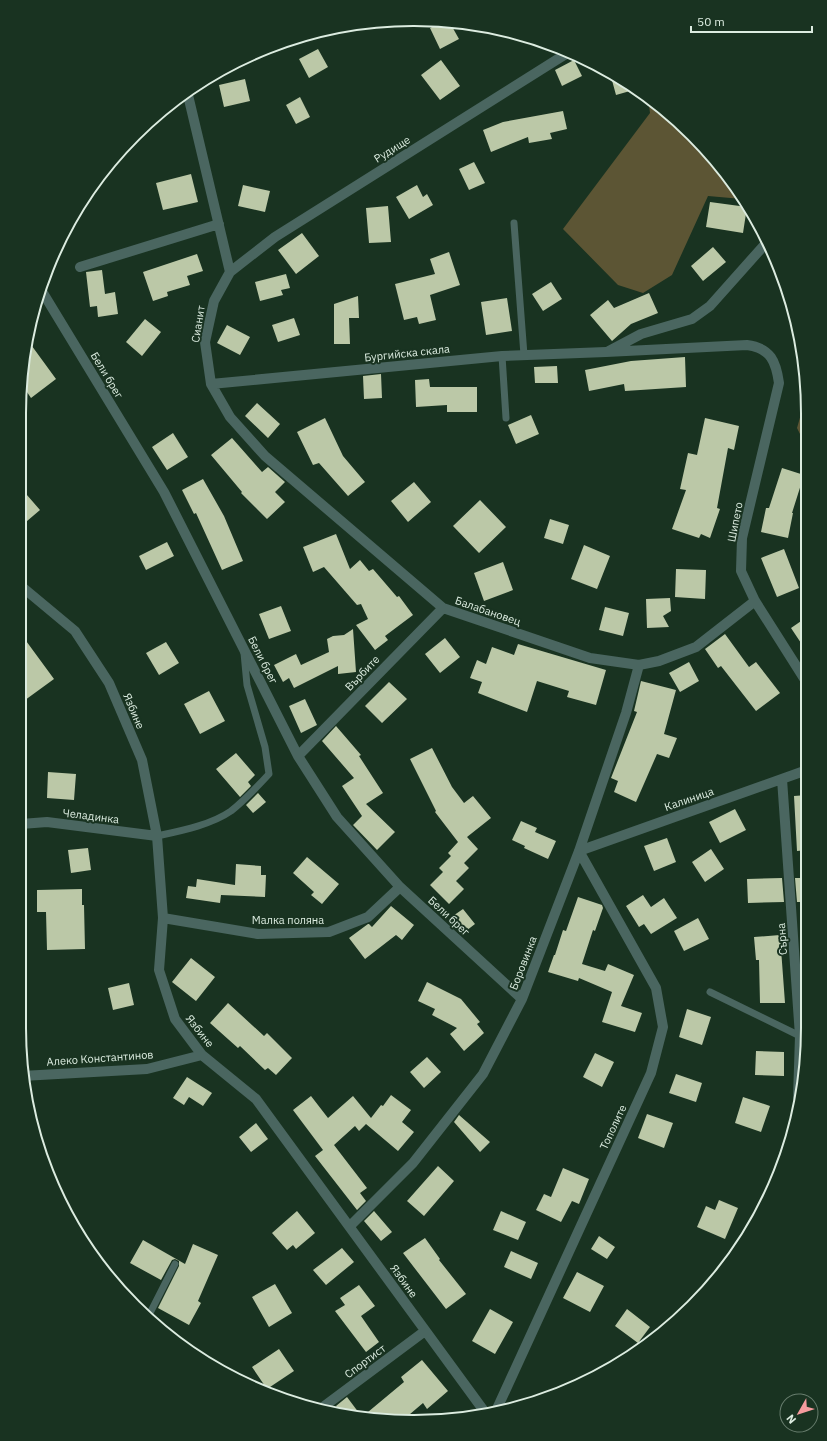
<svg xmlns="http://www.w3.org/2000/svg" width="827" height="1441" viewBox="0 0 827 1441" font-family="'IBM Plex Sans',sans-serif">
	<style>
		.green { fill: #5c5534 }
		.building { fill: #bbc8a7 }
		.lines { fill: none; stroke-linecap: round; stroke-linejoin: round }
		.service { stroke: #4a6660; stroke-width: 7 }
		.minor { stroke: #4a6660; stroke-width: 10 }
		.labels { text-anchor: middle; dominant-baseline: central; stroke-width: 4; stroke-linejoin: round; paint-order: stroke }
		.street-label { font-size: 11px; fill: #dcece0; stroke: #193321 }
		.rim { fill: none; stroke: #dcece0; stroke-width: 2 }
	</style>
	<rect width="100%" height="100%" fill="#193321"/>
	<path class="green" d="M648 98 693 135 742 199 708 196 672 275 643 293 618 285 563 229 650 113Z
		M807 393V444L804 442 797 428Z"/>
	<path class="building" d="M442 22 450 23 459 39 440 49 430 28Z
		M318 49 328 67 309 78 299 59Z
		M441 60 460 86 440 100 421 75Z
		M574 60 582 76 562 86 555 70Z
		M610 73 632 85 637 89 616 95Z
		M245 79 250 101 224 107 219 85Z
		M300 97 310 117 296 124 286 105Z
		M563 111 567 129 550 133 552 139 529 143 528 137 491 152 483 130 503 122Z
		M474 162 485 183 469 190 459 169Z
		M191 174 198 202 163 210 156 183Z
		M243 185 270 191 265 212 238 206Z
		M417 185 423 197 427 194 433 205 409 219 396 197Z
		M710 202 747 207 743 233 706 227Z
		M388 206 391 242 369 243 366 208Z
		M302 233 319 256 296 274 278 250Z
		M713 247 726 262 703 281 691 266Z
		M449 252 460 285 430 295 436 320 419 324 417 317 404 320 395 284 435 274 430 259Z
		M197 254 203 271 187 276 190 285 167 292 168 296 153 301 143 272Z
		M102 270 105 294 115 292 118 314 98 317 97 306 90 307 86 272Z
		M286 274 290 288 281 290 283 295 260 301 255 282Z
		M551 282 562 299 543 311 532 294Z
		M649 293 658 313 631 324 612 341 590 315 608 300 614 308Z
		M358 296 359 318H349L350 344H334V304Z
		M507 298 512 331 486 335 481 302Z
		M294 318 300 335 278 342 272 325Z
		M145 319 161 332 142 356 126 342Z
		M227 325 250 337 240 355 217 343Z
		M29 342 56 379 31 398 21 383Z
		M685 357 686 387 625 391 624 384 589 391 585 370 631 361Z
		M557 366 558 383H535L534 367Z
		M381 374 382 398 364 399 363 376Z
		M429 379 430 387H477V412H447V405L416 407 415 380Z
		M257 403 280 424 268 438 245 416Z
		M531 415 539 434 516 444 508 425Z
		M325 418 343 456 365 482 348 496 319 463 313 465 297 432Z
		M705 418 739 426 734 450 728 448 717 508 720 509 710 538 701 534 699 538 672 529 686 490 680 489 688 453 697 455Z
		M173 433 188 457 167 470 152 447Z
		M232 438 262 472 268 467 285 482 275 492 285 502 267 519 241 493 242 492 211 455Z
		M782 468 804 475 792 513H793L788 538 761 532 766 508H769Z
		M203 479 224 516 243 561 222 570 196 513 194 514 182 490Z
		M414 482 431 502 408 522 391 501Z
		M20 487 40 510 20 527Z
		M480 500 506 527 479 553 453 526Z
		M550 519 569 525 563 544 544 538Z
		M336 534 350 569 360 560 369 571 373 569 397 597 399 596 413 615 385 636 388 640 375 650 356 625 368 619 361 604 357 605 324 567 313 572 303 547Z
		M167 542 174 556 146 570 139 556Z
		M584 545 610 556 597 589 571 579Z
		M784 549 799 588 777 597 761 558Z
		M503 562 513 590 484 601 474 573Z
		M676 569 706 570 705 599 675 597Z
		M670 598 671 611 663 616 669 627 647 628 646 599Z
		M281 606 291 631 269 639 259 614Z
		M605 607 629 613 623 636 599 630Z
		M807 617V652L791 628Z
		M353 629 356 672 338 674V666L294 688 289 678 283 682 274 665 296 654 301 665 329 652 327 639 333 636 344 635Z
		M21 634 54 679 21 703Z
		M725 634 749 667 756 662 780 693 756 711 721 666 718 668 705 649Z
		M445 638 460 657 440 673 425 654Z
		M166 642 179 663 159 675 146 653Z
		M518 644 606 670 596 705 567 697 569 691 537 681 527 712 478 693 482 682 470 678 477 660 486 664 492 647 514 655Z
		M689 662 699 681 680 692 669 673Z
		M641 681 676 690 664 734 677 738 669 758 657 754 636 802 614 792 618 781 611 778 637 712 634 711Z
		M389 682 407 699 382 723 365 706Z
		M209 691 225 721 200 734 184 704Z
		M305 699 317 725 301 733 289 706Z
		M336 726 361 755 359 756 383 793 366 804 395 832 377 850 353 825 362 816 342 786 354 778 322 741Z
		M432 748 452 787 464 803 473 796 491 818 467 837 478 849 464 863 469 868 456 881 464 889 449 904 430 885 443 872 439 868 451 856 448 853 458 842 435 812 436 811 410 759Z
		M236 753 255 775 248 782 251 786 240 797 216 769Z
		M48 772 76 774 74 800 47 798Z
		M258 793 266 802 253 813 246 805Z
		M807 795V850L797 851 794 796Z
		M735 809 746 830 720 843 709 822Z
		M521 821 537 828 535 832 556 841 548 859 524 848 525 846 512 840Z
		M667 838 676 862 654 871 644 846Z
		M88 848 91 870 71 873 68 850Z
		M711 849 724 869 705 882 692 862Z
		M307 857 339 884 322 904 311 895 314 892 293 873Z
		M236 864 261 866V875H266L265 897 221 895 220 903 186 898 188 886 196 887 197 879 235 885Z
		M782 878 784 902 748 903 747 879Z
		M795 878H807V902H797Z
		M82 889V905H84L85 949 47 950 46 912H37V890Z
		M643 895 651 907 664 898 677 918 651 934 644 924 639 927 626 906Z
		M578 897 602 905 603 908 595 931 593 930 582 964 605 971 608 964 634 975 621 1006 642 1013 635 1032 602 1022 612 992 579 978 578 981 548 972 554 955H555L563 930 566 931Z
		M391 906 414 925 402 940 396 935 365 959 349 938 368 924H369L372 927Z
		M463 909 475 924 462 934 450 918Z
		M698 918 709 939 684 951 674 931Z
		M780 935 785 1003H760L759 960H756L754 937Z
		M191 958 215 977 196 1001 172 982Z
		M427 982 461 999 480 1022 477 1024 484 1033 464 1051 450 1034 457 1028 432 1015 435 1009 418 1001Z
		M129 983 134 1005 113 1010 108 988Z
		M228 1003 264 1036 267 1033 292 1058 276 1075 268 1068 265 1070 240 1046 238 1048 210 1023Z
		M687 1009 711 1017 702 1045 679 1037Z
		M756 1051 784 1052V1076L755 1075Z
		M595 1053 614 1062 602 1087 583 1077Z
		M427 1057 441 1072 424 1088 410 1072Z
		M676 1074 702 1083 696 1102 669 1093Z
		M187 1077 212 1093 203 1106 189 1097 184 1105 173 1098Z
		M391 1095 411 1110 402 1122 414 1132 398 1151 366 1124 359 1131 355 1126 334 1145 367 1188 360 1193 366 1201 357 1210 315 1156 323 1150 293 1110 311 1096 328 1118 353 1096 371 1118 381 1105 383 1106Z
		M743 1097 770 1106 761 1132 735 1123Z
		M647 1114 673 1123 664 1148 638 1138Z
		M459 1115 490 1142 480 1152 454 1122Z
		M256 1123 268 1139 251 1152 239 1137Z
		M438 1166 454 1181 424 1216 407 1201Z
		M563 1168 589 1179 579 1204 572 1201 561 1222 536 1210 544 1194 551 1197Z
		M719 1200 738 1208 725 1239 697 1227 706 1206 715 1210Z
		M297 1211 315 1233 296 1249 293 1245 287 1250 272 1233Z
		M374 1211 392 1232 381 1241 364 1221Z
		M501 1211 526 1222 518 1240 493 1230Z
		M599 1236 615 1247 607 1259 591 1249Z
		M425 1238 440 1259 439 1260 466 1294 446 1309 403 1253Z
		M143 1240 185 1264 193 1244 218 1255 198 1301 201 1303 189 1325 158 1308 179 1266V1261L175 1259 172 1260 161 1280 130 1263Z
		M342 1248 354 1262 326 1285 313 1270Z
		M511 1251 538 1263 531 1279 504 1267Z
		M577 1272 604 1286 590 1312 563 1298Z
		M275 1284 292 1313 269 1327 252 1297Z
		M359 1285 375 1306 361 1316 379 1342 366 1352 335 1311 345 1305 340 1298Z
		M490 1309 513 1322 495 1354 472 1341Z
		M627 1309 650 1327 638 1343 615 1326Z
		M279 1349 294 1371 267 1389 252 1367Z
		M422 1360 448 1391 427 1409 423 1403 403 1420 362 1419 342 1415 336 1406 347 1397 362 1417 404 1382 401 1377Z"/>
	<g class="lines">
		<path class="service" d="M514 223 524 355
			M502 356 506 418
			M157 836C180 831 211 825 231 811 245 800 257 787 269 774L265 747 247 685 244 653
			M710 992 800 1036
			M148 1317 175 1264"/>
		<path class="minor" d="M187 91 230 272 214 301 205 342 211 384 230 417 265 456 443 608 590 658 639 665 659 661 696 647 755 601
			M80 267 219 224
			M230 272 275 237 569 52
			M40 288 164 492 298 756 337 817 400 887 522 999
			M609 351 641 334 692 319 710 306 767 242
			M211 384 502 356 606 352 747 345C771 348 776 362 779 383L742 538 741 571 755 601 807 683
			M21 586 75 631 109 683 142 760 157 836 163 918 159 970 175 1019 202 1055 256 1099 487 1415
			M298 756 443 608
			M782 779 800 1036 798 1098
			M21 824 47 822 157 836
			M163 918 258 934 329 932 368 917 400 887
			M22 1076 147 1069 202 1055
			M778 1172 790 1138
			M350 1226 413 1163 483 1074 522 999 579 851 626 713 639 665
			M319 1410 425 1331
			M495 1413 651 1073 663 1027 656 988 579 851 807 770"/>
	</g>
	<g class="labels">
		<g class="street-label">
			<text transform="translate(392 149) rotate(-32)">Рудище</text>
			<text transform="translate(198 324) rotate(-81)">Сианит</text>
			<text transform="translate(407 353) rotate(-6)">Бургийска скала</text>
			<text transform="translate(107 375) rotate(59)">Бели брег</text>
			<text transform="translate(735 522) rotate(-79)">Шипето</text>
			<text transform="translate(488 611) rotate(19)">Балабановец</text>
			<text transform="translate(263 660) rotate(63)">Бели брег</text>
			<text transform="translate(362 673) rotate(-46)">Върбите</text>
			<text transform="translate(134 711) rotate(67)">Язбине</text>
			<text transform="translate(689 799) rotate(-19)">Калиница</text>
			<text transform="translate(91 816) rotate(7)">Челадинка</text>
			<text transform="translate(449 916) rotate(43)">Бели брег</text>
			<text x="288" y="920">Малка поляна</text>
			<text transform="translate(782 939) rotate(-94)">Сърна</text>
			<text transform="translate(523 963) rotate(-69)">Боровинка</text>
			<text transform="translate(200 1031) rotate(52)">Язбине</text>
			<text transform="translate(100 1058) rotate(-4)">Алеко Константинов</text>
			<text transform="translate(613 1127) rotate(-65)">Тополите</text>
			<text transform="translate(404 1281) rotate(54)">Язбине</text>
			<text transform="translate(365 1361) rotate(-37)">Спортист</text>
		</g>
	</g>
	<path d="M0 0H827V1441H0ZM413 26H414A387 387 0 0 1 801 413V1028A387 387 0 0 1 414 1415H413A387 387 0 0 1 26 1028V413A387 387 0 0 1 413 26Z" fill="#193321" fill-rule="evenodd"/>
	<path class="rim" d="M413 26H414A387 387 0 0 1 801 413V1028A387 387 0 0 1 414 1415H413A387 387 0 0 1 26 1028V413A387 387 0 0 1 413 26Z"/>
	<g transform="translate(799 1413) rotate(231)"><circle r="19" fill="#193321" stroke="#677d6d"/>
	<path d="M0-3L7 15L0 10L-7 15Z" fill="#f59b9e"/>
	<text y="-6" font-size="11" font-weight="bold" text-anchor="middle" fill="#dcece0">N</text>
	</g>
	<path d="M691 26v6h121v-6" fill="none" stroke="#dcece0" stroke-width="2"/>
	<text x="697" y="26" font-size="12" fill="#dcece0" stroke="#193321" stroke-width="3" paint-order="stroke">50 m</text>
</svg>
